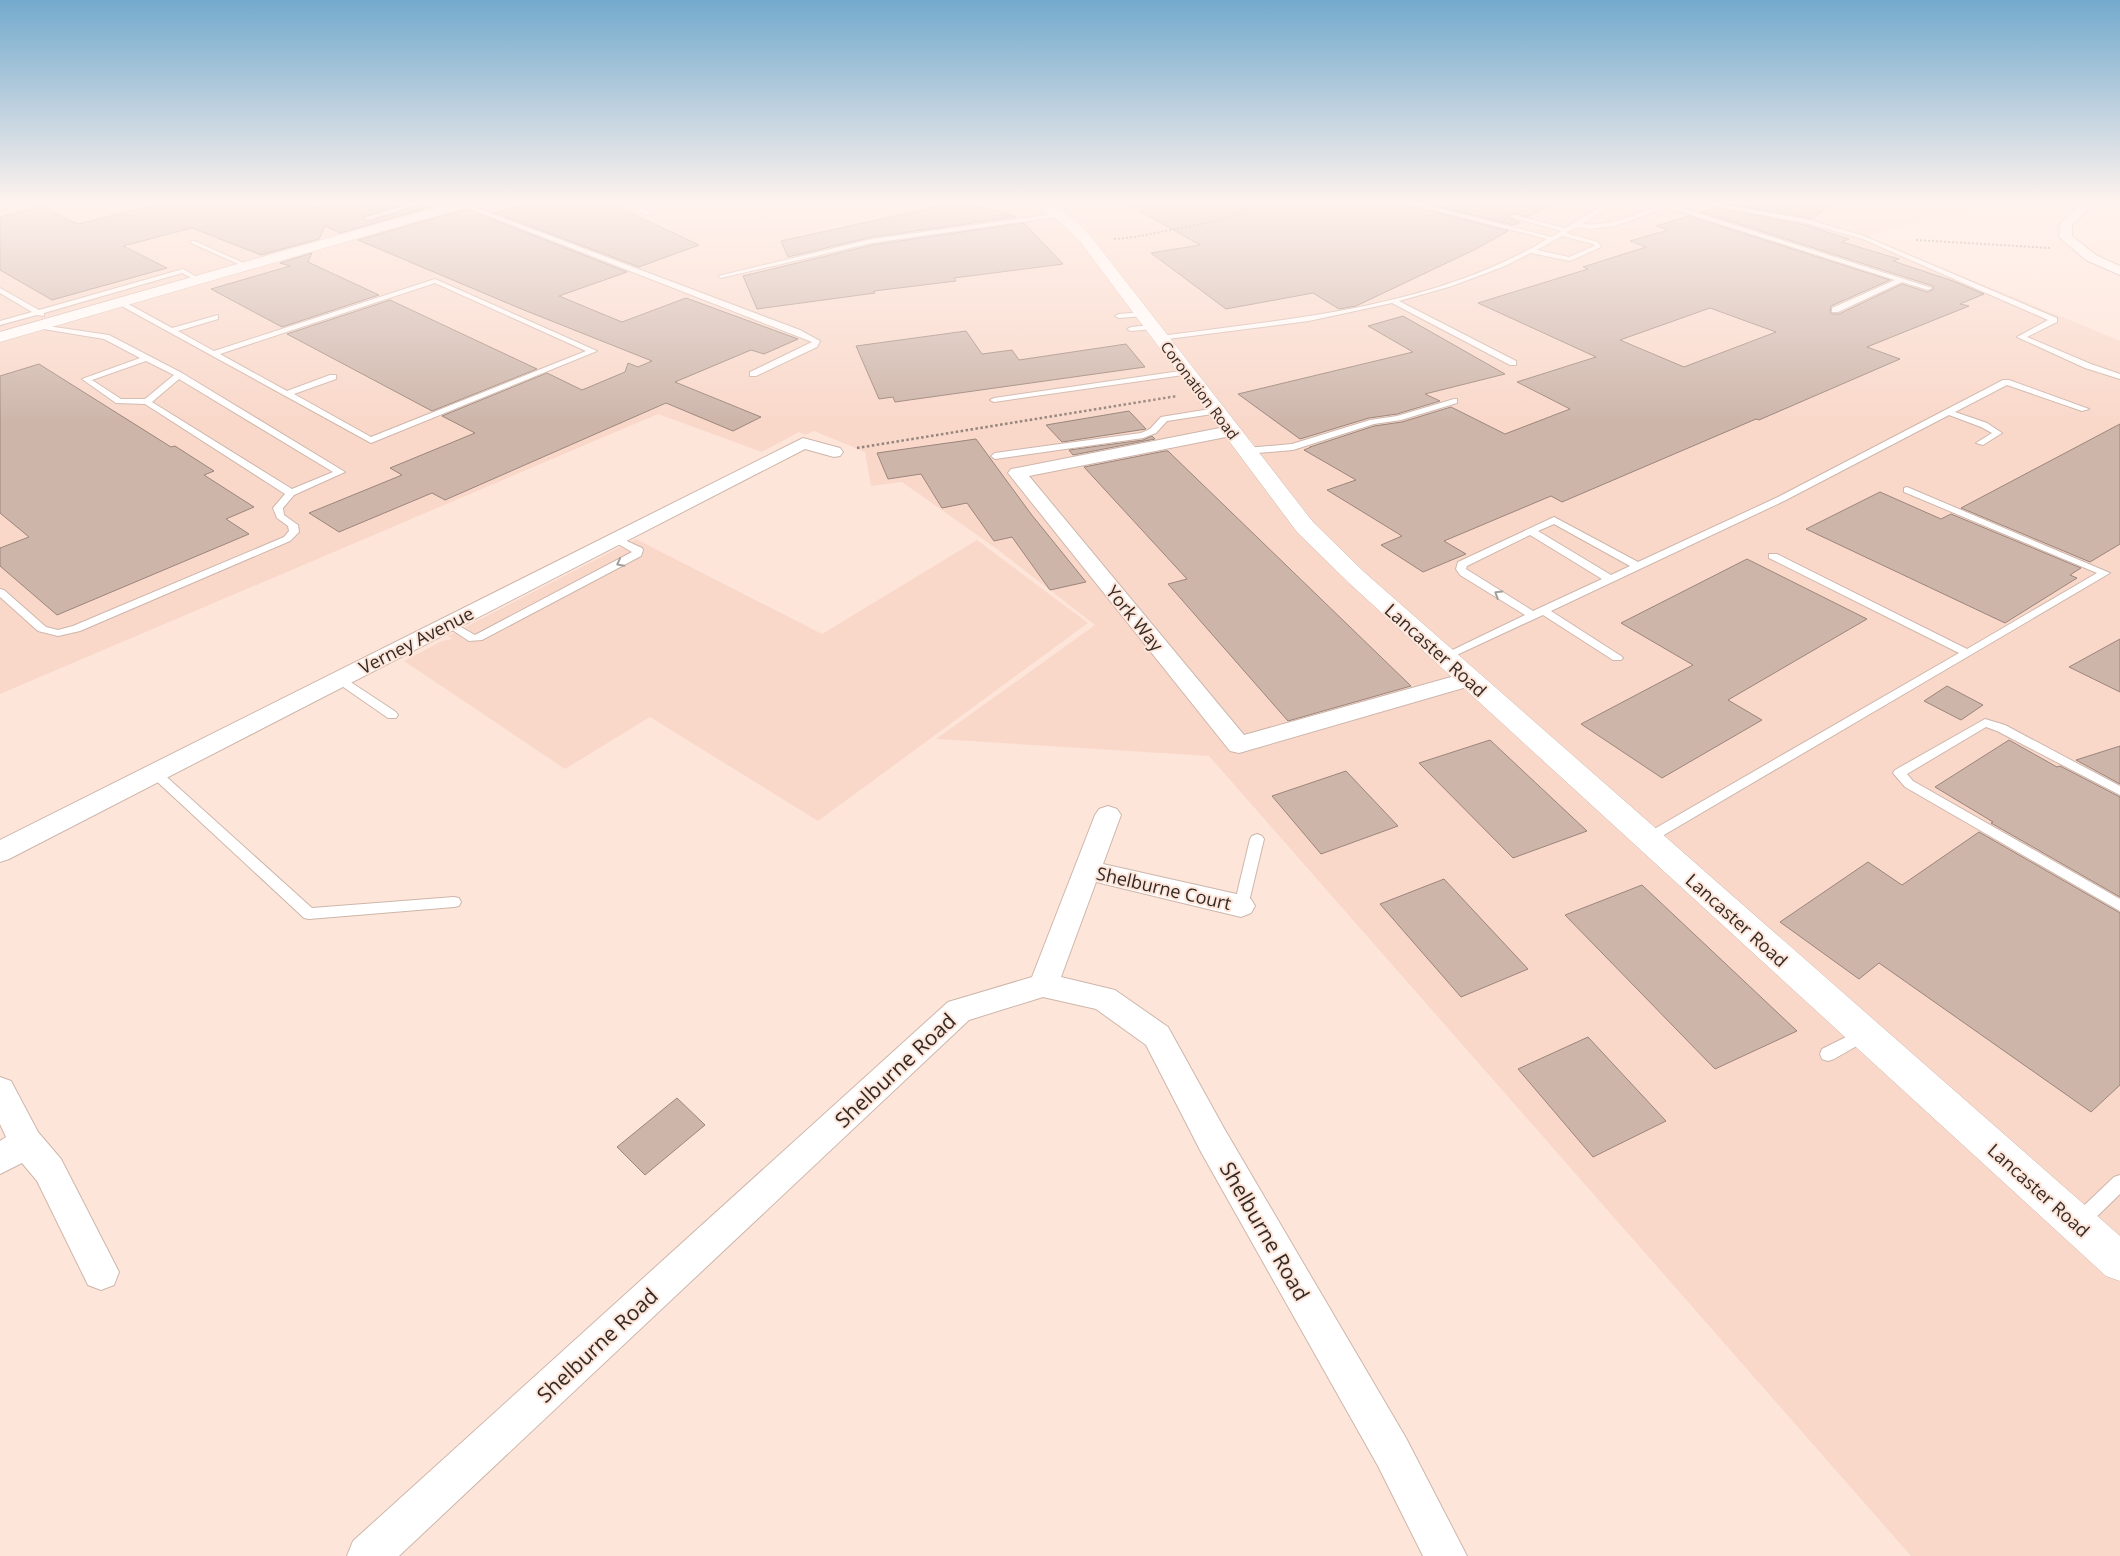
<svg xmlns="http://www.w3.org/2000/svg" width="2120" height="1556" viewBox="0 0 2120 1556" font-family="'Open Sans',sans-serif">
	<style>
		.built { fill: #f9d8ca }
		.building { fill: #cdb5aa; stroke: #9c857b; fill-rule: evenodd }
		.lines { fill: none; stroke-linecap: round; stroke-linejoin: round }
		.lane-casing { stroke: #ceb6ab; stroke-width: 2 }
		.street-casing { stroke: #ceb6ab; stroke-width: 2 }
		.secondary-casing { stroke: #ceb6ab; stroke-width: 1 }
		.path-far1 { stroke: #95847c; stroke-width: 2; stroke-dasharray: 2 2; stroke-linecap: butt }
		.path { stroke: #95847c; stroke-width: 2.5; stroke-dasharray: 2.5 2.5; stroke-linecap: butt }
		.lane { fill: #fff; fill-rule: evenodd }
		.street { fill: #fff; fill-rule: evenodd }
		.secondary { fill: #fff; fill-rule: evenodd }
		.oneway { stroke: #a39f9d }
		.labels { text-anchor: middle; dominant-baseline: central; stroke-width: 4; stroke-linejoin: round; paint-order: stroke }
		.far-street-label { font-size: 15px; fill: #332a25; stroke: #fee5d9 }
		.street-label { font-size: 18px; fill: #332a25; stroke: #fee5d9 }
		.near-street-label { font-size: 21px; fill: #332a25; stroke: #fee5d9 }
	</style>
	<rect width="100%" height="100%" fill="#fee5d9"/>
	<path class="built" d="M0 204H1973L1965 212 1866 236 2120 341V1556H1911L1209 756 936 739 1095 625 997 549 902 482 871 486 865 452 814 431 805 435 799 432 762 452 658 414 0 694Z
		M636 539 822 634 977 540 1088 623 818 821 650 717 565 769 404 661 442 641 452 639 448 636Z"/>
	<path class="building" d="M159 204H310L316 207 327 204H405L363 217 365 220 370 221 422 204H441L340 233 325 226 319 239 261 255 192 228 123 246 167 268 52 300 0 270V217L43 206 78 224Z
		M527 204H612L699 245 639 267 495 213Z
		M950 204H975L992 211 997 210 1016 217 872 237 788 257 781 241Z
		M1127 204H1409L1411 206 1508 231 1476 249 1356 306 1339 309 1313 293 1226 309 1151 253 1200 245Z
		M1428 204H1550L1528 217 1513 213 1509 218 1520 222 1514 225Z
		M1729 204H1831L1812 219Z
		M1716 208 1805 225 1849 239 1842 242 1899 259 1893 261 1953 281 1984 294 1960 304 1969 306 1867 347 1900 359 1759 420 1756 419 1562 502 1551 496 1444 541 1466 554 1423 572 1381 545 1402 536 1327 490 1356 480 1304 450 1311 447H1310L1374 426 1402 422 1451 407 1505 434 1570 409 1517 382 1596 357 1478 303 1588 269 1583 267 1646 247 1630 241 1668 230 1656 226 1689 216 1890 280 1831 306 1830 312 1832 314H1839L1902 284 1927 292 1934 289 1933 286 1701 212ZM1710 308 1776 332 1684 367 1620 340Z
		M466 209 627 272 559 296 622 322 686 298 798 339 764 354 751 350 675 382 761 417 733 431 666 403 445 500 432 493 339 532 309 513 402 475 390 468 475 433 442 416 547 373 582 390 625 372 628 363 638 367 652 361 519 308 358 240Z
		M1024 223 1063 264 954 278 956 281 874 291 875 293 757 309 743 276 872 245Z
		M312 253 308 262 379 295 282 327 211 289 290 266 280 263Z
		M390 300 537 369 432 411 287 334Z
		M1403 316 1505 374 1425 394 1440 401 1397 414 1369 418 1300 439 1238 394 1413 352 1368 326Z
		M966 331 982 354 1012 350 1019 360 1126 344 1145 367 895 402 893 397 879 399 856 346Z
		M39 364 171 447 175 446 214 471 204 475 254 507 226 519 249 534 57 615 0 566V548L29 537 0 513V376Z
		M1129 411 1146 429 1062 442 1046 425Z
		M2120 424V544L2090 562 1961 508Z
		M1152 436 1155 439 1073 455 1069 450 1143 440Z
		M976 439 1031 514 1086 582 1050 590 1012 537 994 541 967 503 942 508 921 474 888 479 877 453Z
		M1165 451H1168L1411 686 1288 721 1168 584 1187 579 1084 467Z
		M1880 492 1941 519 1951 514 2081 568 2070 575 2077 578 2005 623 1806 529Z
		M1747 559 1867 619 1728 700 1762 720 1662 778 1581 724 1693 665 1621 623Z
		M2120 639V692L2069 667Z
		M1947 686 1983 705 1961 720 1924 701Z
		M1490 740 1587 831 1513 858 1419 763Z
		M2009 740 2057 767 2060 766 2120 797V897L1991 823 1993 822 1935 787Z
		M2120 746V784L2076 760Z
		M1346 771 1398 826 1321 854 1272 796Z
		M1979 832 2120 913V1085L2091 1112 1879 963 1859 979 1780 922 1868 862 1902 885Z
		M1444 879 1528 969 1461 997 1380 904Z
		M1642 885 1797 1031 1715 1069 1565 915Z
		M1588 1037 1666 1121 1593 1157 1518 1069Z
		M677 1098 705 1125 645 1175 617 1147Z"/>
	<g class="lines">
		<defs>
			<path id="lane" d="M411 204H420L370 219 365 218Z
				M458 204H466L800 330 820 341 817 347 756 376H750V372L812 342Z
				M503 204H513L500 207V205Z
				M632 204H639L651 214 646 215Z
				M1411 204H1421L1552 237 1561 231 1511 217 1514 215 1565 228 1606 204H1613L1582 224C1610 227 1635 215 1661 205L1660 204H1669L1932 288 1928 290 1902 282 1838 312H1832V308L1895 280 1667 207 1615 226 1590 229 1577 227 1566 233 1598 242 1601 247 1570 261 1531 253 1505 266 1452 286 1399 301 1516 361V365H1510L1392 303 1309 321 1160 340 1156 338 1160 336C1289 319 1433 308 1547 239ZM1562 236 1593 244 1594 246 1569 257 1537 250Z
				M1706 204H1719L1806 219 1864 236 2057 318V322L2027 337 2091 364 2120 374V379L2085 368 2017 337 2048 320 1860 238 1805 223Z
				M1061 213 1063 216 872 243 721 278 718 276 872 239Z
				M191 241H195L250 266 245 267 191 243Z
				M183 269 202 280 197 281 182 273 44 313V316L37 315 0 325V321L32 312 0 293V288L39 310Z
				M435 279 597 351 371 443 116 303 123 301 172 328 218 315V319L178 331 214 351ZM435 283 586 351 371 437 294 394 336 379V375H330L287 391 220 354Z
				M1141 312 1145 314 1144 316 1119 318 1115 316 1119 314Z
				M34 324 109 335 182 373 345 472 294 495 283 508 284 515 298 525 299 532 290 541 80 631 58 636 38 631 0 597V589L4 590 46 627 58 630 73 626 284 537 289 531 288 526 277 518 273 508 285 494 145 404 116 403 82 379 140 358 104 339 37 328 33 326ZM146 361 174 375 145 399H121L92 380ZM179 379 333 472 292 489 152 402Z
				M1151 325 1155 327 1154 329 1131 331 1127 329 1131 327Z
				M1187 370H1190V374L994 402 990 400 994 398Z
				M2003 380H2009L2089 409 2082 411 2007 385 1955 412 1987 423 2002 433 1983 445 1976 443 1992 433 1981 427 1949 415 1784 501 1551 611 1621 656 1623 658 1621 660H1613L1543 615 1448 659 1444 660 1438 657 1525 615 1460 575 1456 569 1458 562 1554 517 1638 562 1778 497ZM1554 524 1630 566 1611 575 1538 531ZM1530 535 1602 579 1533 611 1466 569 1467 566Z
				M1454 399H1457V403L1401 420 1374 424 1293 450 1246 454 1242 451 1246 448 1292 444 1370 420 1397 416Z
				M1216 408 1220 411 1219 413 1167 421 1156 433 1143 438 995 459 991 456 995 453 1141 433 1150 429 1161 417Z
				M1907 487 2110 573 1652 842H1642L1640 839 1642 836 1959 653 1769 558V554H1777L1967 649 2097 573 1904 492V488Z
				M616 536 642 548 643 550 641 556 482 640 469 641 443 624 444 622H452L475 635 632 552 613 541 611 539Z
				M340 675 396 712 398 715 396 718H388L336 682 334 679 336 676Z
				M1985 719 2005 725 2120 786V795L1997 731 1986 727 1907 774 1913 781 2120 899V911L1905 787 1893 773 1895 770Z
				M155 769 159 770 312 908 454 897 459 898 461 902 459 906 454 907 309 919 304 918 151 776 149 773Z
				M1257 834 1262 836 1264 839 1248 906 1246 910 1241 911 1236 910 1234 906 1250 839 1252 836Z
				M1864 1028 1869 1029 1872 1034 1869 1039 1834 1059 1828 1061 1822 1059 1820 1054 1822 1049Z
				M2120 1175V1194L2085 1228 2079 1230 2073 1228 2070 1222 2073 1216 2114 1177Z"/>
			<path id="street" d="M2080 204H2093L2072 225V236L2096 255 2120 266V275L2086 260 2059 237 2060 224Z
				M1230 426 1236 427 1239 431 1236 435 1029 476 1244 735 1469 672 1477 674 1480 679 1477 684 1239 753 1230 751 1008 473 1011 469 1017 468Z
				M803 438 840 448 843 452 840 456 834 457 805 449 9 859 0 862V840Z
				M1108 806 1117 809 1121 815 1103 864 1241 895 1251 899 1255 906 1251 913 1241 917 1096 882 1061 977 1115 990 1168 1027 1225 1130 1406 1438 1467 1556H1423L1378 1466 1201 1152 1146 1045 1096 1009 1043 997 969 1020 399 1556H347L353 1541 948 1002 1032 977 1095 815 1099 809Z
				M0 1077 11 1081 38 1132 61 1159 119 1272 114 1285 101 1290 88 1285 37 1181 22 1163 0 1174V1141L6 1137 0 1124Z"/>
			<path id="secondary" d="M447 204H468L466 207 0 342V332Z
				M1037 204H1052L1076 221 1092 238 1313 522 1364 572 2120 1236V1281L2106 1276 1348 582 1297 532 1082 244 1066 227Z"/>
		</defs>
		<use href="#lane" class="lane-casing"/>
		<use href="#street" class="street-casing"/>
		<use href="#secondary" class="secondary-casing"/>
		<path class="path-far1" d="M1114 239C1135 238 1155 233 1175 229 1202 224 1229 220 1253 206L1252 204
			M1916 240 2050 248"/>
		<path class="path" d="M857 448 1177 396"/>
		<use href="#lane" class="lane"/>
		<use href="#street" class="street"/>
		<use href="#secondary" class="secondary"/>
	</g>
	<defs><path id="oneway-chevron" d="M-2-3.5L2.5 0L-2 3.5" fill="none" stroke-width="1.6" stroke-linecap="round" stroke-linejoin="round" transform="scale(1.25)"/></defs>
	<g class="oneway">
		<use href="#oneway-chevron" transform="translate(620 563) rotate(152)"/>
		<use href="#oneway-chevron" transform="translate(1498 594) rotate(-148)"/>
	</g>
	<linearGradient id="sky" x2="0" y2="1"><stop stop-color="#73aacd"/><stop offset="0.48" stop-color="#fff3ee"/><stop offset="1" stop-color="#fff3ee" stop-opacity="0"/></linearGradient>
	<rect width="2120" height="422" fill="url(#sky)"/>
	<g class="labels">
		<g class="far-street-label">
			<text transform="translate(1200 390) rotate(53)">Coronation Road</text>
		</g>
		<g class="street-label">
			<text transform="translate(1135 618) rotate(51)">York Way</text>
			<text transform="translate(416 640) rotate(-27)">Verney Avenue</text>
			<text transform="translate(1436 650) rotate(42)">Lancaster Road</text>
			<text transform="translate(1164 888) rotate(13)">Shelburne Court</text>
			<text transform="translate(1737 920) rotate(42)">Lancaster Road</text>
			<text transform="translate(2039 1190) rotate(42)">Lancaster Road</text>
		</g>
		<g class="near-street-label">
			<text transform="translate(895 1070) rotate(-43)">Shelburne Road</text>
			<text transform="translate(1265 1231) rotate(60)">Shelburne Road</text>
			<text transform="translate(597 1345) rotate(-43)">Shelburne Road</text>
		</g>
	</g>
</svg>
